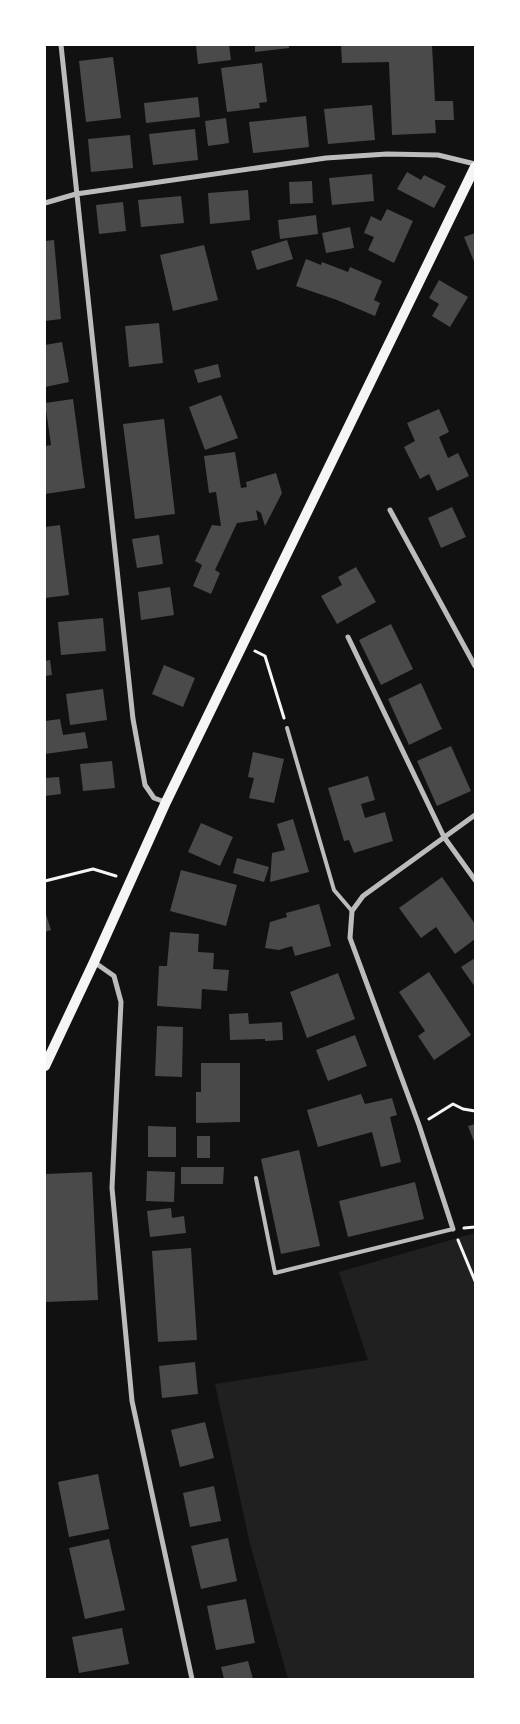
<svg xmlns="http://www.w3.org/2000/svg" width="520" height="1724" viewBox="0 0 520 1724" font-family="'PT Serif',serif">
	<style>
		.green { fill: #202020 }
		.building { fill: #4a4a4a }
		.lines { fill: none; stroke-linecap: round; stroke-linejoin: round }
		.path { stroke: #f5f5f5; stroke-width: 3 }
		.service { stroke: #bcbcbc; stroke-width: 4 }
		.minor { stroke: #bcbcbc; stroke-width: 5 }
		.secondary { stroke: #f5f5f5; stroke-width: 10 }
	</style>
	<rect width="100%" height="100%" fill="#111"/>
	<path class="green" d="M475 1233V1679H288L250 1544 215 1384 368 1360 339 1272Z"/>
	<path class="building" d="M196 45H229L231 60 198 64Z
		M255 45H289V48L255 52Z
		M341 45H432L435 101H453L454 120H435L436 133 392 135 389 62 342 63Z
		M113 57 121 118 86 122 79 61Z
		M262 63 267 102 259 103 260 108 227 112 221 68Z
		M198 97 200 117 146 123 144 103Z
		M372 105 375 140 328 144 324 109Z
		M306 116 309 147 253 153 249 122Z
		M226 118 229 143 208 146 205 121Z
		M195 129 198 160 153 165 149 134Z
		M130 135 133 168 91 172 88 139Z
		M407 172 421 180 424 175 446 186 434 208 397 189Z
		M372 174 374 201 332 205 329 178Z
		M312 181 313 203 290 204 289 182Z
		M248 190 250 220 210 224 208 193Z
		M181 196 184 223 141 227 138 200Z
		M123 202 126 231 99 234 96 205Z
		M387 209 413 221 394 263 368 250 374 237 364 233 371 216 381 221Z
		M316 215 318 234 280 239 278 220Z
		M350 227 354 248 326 253 322 233Z
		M475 233V264L464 237Z
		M54 240 61 319 45 321V241Z
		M287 240 293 259 257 270 251 251Z
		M204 245 218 300 173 311 160 255Z
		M306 259 321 265 322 262 348 272 350 267 382 281 374 300 380 303 375 316 337 300 296 286Z
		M439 280 468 297 450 327 432 316 439 304 429 298Z
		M159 323 163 363 129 367 125 326Z
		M62 342 69 382 45 387V345Z
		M218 364 221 377 198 383 194 370Z
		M221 395 238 438 205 450 189 407Z
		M73 399 85 488 45 494V446L51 445 45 403Z
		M439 409 449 432 439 437 448 458 458 453 469 476 437 491 429 474 420 479 404 447 415 441 407 423Z
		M164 419 175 514 135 519 123 424Z
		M235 452 241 488 247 487 246 482 276 473 282 493 265 526 261 513 256 510 258 520 237 523 215 570 220 573 211 594 193 586 202 565 195 561 212 525 221 526 216 492 209 493 204 456Z
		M452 507 466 537 441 548 428 518Z
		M60 525 69 595 45 598V527Z
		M159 535 163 564 137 568 132 539Z
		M356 567 376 602 337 624 321 596 342 585 338 577Z
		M170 587 174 615 141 620 138 592Z
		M103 618 106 651 61 655 58 622Z
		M391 624 413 669 381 685 359 640Z
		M50 660 52 675 45 676V661Z
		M164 665 195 678 183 707 152 694Z
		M421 683 442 729 409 745 388 699Z
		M103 689 107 720 70 725 66 694Z
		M60 719 63 735 85 732 88 748 45 754V721Z
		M451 746 471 791 437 806 417 761Z
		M253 752 284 759 274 803 249 798 254 778 248 777Z
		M112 761 115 788 83 791 80 764Z
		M368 776 375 800 361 804 365 818 385 812 393 841 354 853 349 840 344 841 328 788Z
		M59 777 61 794 45 796V778Z
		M293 819 309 872 270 882 272 853 285 850 277 824Z
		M201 823 233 837 220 866 188 852Z
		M237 858 269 867 264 882 233 873Z
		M181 870 237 885 226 926 170 911Z
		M442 877 475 924V939L455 954 436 927 421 938 399 908Z
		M319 904 331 946 295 956 292 946 279 950 265 948 270 922 287 917 286 913Z
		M45 911 51 930 45 932Z
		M170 932 199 934 198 952 214 953 213 969 229 970 227 991 202 989 201 1009 157 1006 159 966H167Z
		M475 958V987L461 967Z
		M429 972 471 1035 434 1060 418 1036 425 1031 399 992Z
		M338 973 355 1019 307 1038 290 992Z
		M248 1013 249 1024 282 1022 283 1040 265 1041V1039L230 1040 229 1014Z
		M157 1026 183 1027 182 1077 155 1076Z
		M355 1035 367 1066 328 1081 316 1050Z
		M201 1063H240V1122L196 1123V1092H201Z
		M361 1094 365 1104 392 1098 397 1115 390 1117 401 1162 381 1167 372 1132 318 1147 307 1110Z
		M475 1124V1144L468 1126Z
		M148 1126 176 1127V1157H148Z
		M197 1136H210V1158H197Z
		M299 1150 320 1246 281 1254 261 1159Z
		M181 1167H224L223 1184H181Z
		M147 1171 175 1172 174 1202 146 1201Z
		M92 1172 98 1300 45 1302V1174Z
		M415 1182 424 1219 348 1237 339 1201Z
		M171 1208 172 1218 184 1216 186 1233 150 1237 147 1211Z
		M191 1248 197 1340 158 1342 152 1251Z
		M195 1362 198 1394 162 1398 159 1366Z
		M205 1422 214 1458 180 1467 171 1430Z
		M98 1474 109 1529 69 1537 58 1482Z
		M214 1486 221 1521 190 1527 183 1493Z
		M228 1538 237 1581 201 1589 191 1546Z
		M109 1539 125 1610 85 1619 69 1548Z
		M246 1599 255 1643 216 1650 207 1606Z
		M122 1628 129 1664 79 1673 72 1637Z
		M248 1661 253 1679H224L221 1667Z"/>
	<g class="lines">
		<path class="path" d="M255 651 265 656 284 718
			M45 881 93 869 116 876
			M429 1119 453 1104 463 1109 475 1111
			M464 1228 475 1227
			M458 1240 475 1281"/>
		<path class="service" d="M287 728 334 890 352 911
			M256 1178 275 1273 453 1229"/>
		<path class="minor" d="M61 45 133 719 145 785 154 798 165 802
			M45 203 76 194 326 158 387 154 438 155 475 164
			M390 510 475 666
			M348 637 444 837 475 880
			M94 962 114 976 121 1002 112 1188 132 1401 192 1679
			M453 1229 419 1125 350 938 352 911 363 896 475 815"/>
		<path class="secondary" d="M45 1066 94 962 166 802 475 167"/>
	</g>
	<rect width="520" height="1724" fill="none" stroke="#ffffff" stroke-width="92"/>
</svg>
